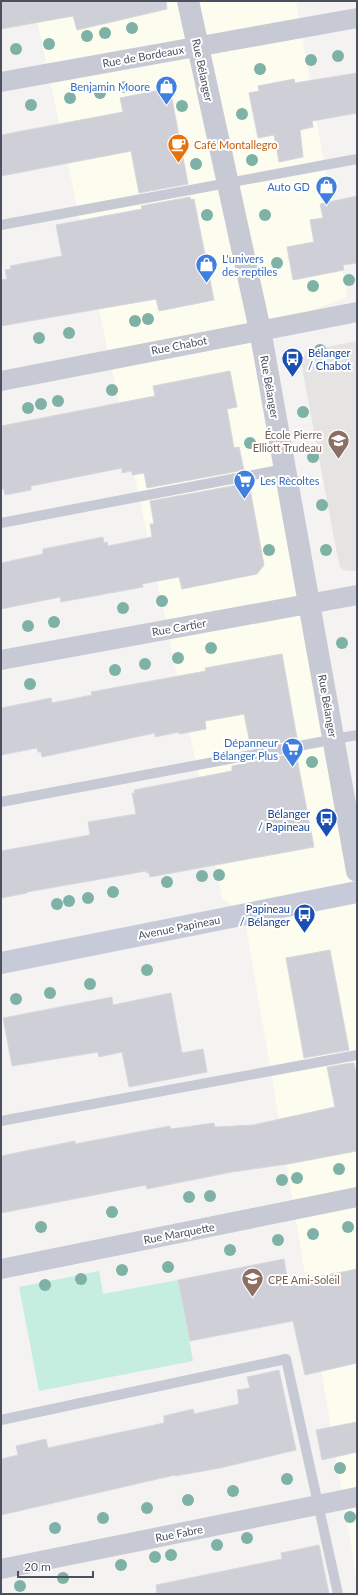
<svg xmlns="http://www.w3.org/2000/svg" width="358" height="1595" viewBox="0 0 358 1595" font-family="Lato,sans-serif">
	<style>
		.commercial { fill: #fcfcef }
		.education { fill: #e5e4e3 }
		.green { fill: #c5ede0 }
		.building { fill: #cfd0d7; stroke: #d7d7dd }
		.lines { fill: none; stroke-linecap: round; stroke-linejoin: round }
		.service { stroke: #c7cad5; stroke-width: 10 }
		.minor { stroke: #c7cad5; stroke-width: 20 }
		.tertiary { stroke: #c7cad5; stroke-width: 22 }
		.secondary { stroke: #c7cad9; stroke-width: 22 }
		.tree { fill: #7fb2a6 }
		.labels { text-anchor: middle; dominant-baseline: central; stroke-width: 4; stroke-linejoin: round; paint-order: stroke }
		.street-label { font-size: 11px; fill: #4b505e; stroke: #fff }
		.shop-label { font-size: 11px; fill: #366cbe; stroke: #fff; text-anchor: end }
		.food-label { font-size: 11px; fill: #c56008; stroke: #fff; text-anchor: start }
		.transit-label { font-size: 11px; fill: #164399; stroke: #fff; text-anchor: end }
		.education-label { font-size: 11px; fill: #785e54; stroke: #fff; text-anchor: end }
	</style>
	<rect width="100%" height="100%" fill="#f4f3f2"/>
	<path class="commercial" d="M33 1H296L347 297 261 330 357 818V1581L244 914 222 898 200 782Z"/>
	<path class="education" d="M357 341V571H353L344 570 340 567 338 559 301 362 306 352 311 350Z"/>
	<path class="green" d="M99 1271 103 1294 178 1280 193 1361 39 1391 19 1287Z"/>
	<path class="building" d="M1 1H166L167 9 77 30 73 16 1 29Z
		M357 73V113L312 121 313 127 300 130 303 157 279 162 274 135 258 138 249 93 259 91 258 86 294 79 295 83Z
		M170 88 188 184 139 193 131 151 1 176V135L123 112 120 98Z
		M357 196V263L343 265 344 270 293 280 287 247 314 242 310 220 323 218 320 204Z
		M190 197 191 200 194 199 214 300 159 311 156 299 1 326V280L7 279 5 270 11 269 10 266 62 256 56 225 142 209 141 206Z
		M230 371 237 407 227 409 234 448 239 447 244 470 147 488 144 473 132 475V471L122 473V468L31 486V490L5 495 4 489H1V426L155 396 153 386Z
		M249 483 264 565 257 574 182 589 179 577 142 584 143 587 61 602 60 597 1 609V563L43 554V549L103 537 104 543 107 542 108 546 152 537 150 524H154L150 501Z
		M282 654 297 738H294V740L251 748 244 714 205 721 206 729 179 734V732L155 737V733L42 757 41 752H38L37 748 1 755V708L51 698 52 703 92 695 91 692 206 671 205 668Z
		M296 753 314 847 150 877 149 873H147L146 871 27 892V893L1 898V851L90 835 88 822 136 814 132 793H135L134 790 232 771V766Z
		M330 950 349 1050 304 1058 286 958Z
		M171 993 182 1053 203 1049 207 1072 129 1087 122 1052 99 1057 98 1052 12 1066 3 1018 112 997 113 1005Z
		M351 1063H354L357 1077V1151L288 1164 232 1172 147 1189 146 1185 1 1213V1156L75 1141V1144L170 1126 171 1129 214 1123 215 1127 253 1125 335 1107 327 1067Z
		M284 1259 288 1283 357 1269V1363L305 1375 293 1321 190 1341 178 1280Z
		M279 1370 296 1450 220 1468 175 1476V1475L1 1515V1459L18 1455 16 1446 46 1439 48 1448 164 1423V1416L193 1409 194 1414 239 1404 237 1390 250 1388 247 1377Z
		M357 1422V1452L322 1460 316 1430Z
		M319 1545 329 1594H157L156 1585 282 1559 281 1553Z"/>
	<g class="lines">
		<path class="service" d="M1 225 357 159
			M1 523 284 469
			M1 802 357 735
			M1 1121 357 1055
			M1 1420 286 1359 338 1594"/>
		<path class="minor" d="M1 82 357 18
			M1 381 357 312
			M1 660 357 595
			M1 1269 357 1197
			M1 1569 357 1497"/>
		<path class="tertiary" d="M188 1 260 330 357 871"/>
		<path class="secondary" d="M1 963 357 892"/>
	</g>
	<g class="tree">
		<circle cx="132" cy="28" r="6"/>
		<circle cx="105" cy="33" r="6"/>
		<circle cx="87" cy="36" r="6"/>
		<circle cx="49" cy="44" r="6"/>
		<circle cx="16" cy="49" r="6"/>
		<circle cx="338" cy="56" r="6"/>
		<circle cx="311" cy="60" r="6"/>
		<circle cx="260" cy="69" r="6"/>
		<circle cx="125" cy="87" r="6"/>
		<circle cx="100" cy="93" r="6"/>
		<circle cx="70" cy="98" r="6"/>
		<circle cx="31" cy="105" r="6"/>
		<circle cx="182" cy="106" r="6"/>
		<circle cx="242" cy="114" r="6"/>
		<circle cx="252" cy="160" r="6"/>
		<circle cx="196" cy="164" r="6"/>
		<circle cx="207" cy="215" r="6"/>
		<circle cx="265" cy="215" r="6"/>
		<circle cx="277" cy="263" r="6"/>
		<circle cx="349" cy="280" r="6"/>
		<circle cx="313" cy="286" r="6"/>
		<circle cx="148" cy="319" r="6"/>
		<circle cx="135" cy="321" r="6"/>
		<circle cx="69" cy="333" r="6"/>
		<circle cx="39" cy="338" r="6"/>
		<circle cx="320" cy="350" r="6"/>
		<circle cx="112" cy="390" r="6"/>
		<circle cx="58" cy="401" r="6"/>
		<circle cx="41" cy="404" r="6"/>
		<circle cx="28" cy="408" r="6"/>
		<circle cx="303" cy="412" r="6"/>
		<circle cx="250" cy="443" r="6"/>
		<circle cx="313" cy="457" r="6"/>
		<circle cx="322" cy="505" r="6"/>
		<circle cx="269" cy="550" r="6"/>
		<circle cx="326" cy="550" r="6"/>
		<circle cx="162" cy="601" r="6"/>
		<circle cx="123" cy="608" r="6"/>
		<circle cx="54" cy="622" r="6"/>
		<circle cx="28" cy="626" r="6"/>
		<circle cx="342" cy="643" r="6"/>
		<circle cx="211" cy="648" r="6"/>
		<circle cx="178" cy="658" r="6"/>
		<circle cx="145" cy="664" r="6"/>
		<circle cx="115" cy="670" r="6"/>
		<circle cx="30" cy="684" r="6"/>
		<circle cx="312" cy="762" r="6"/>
		<circle cx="219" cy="875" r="6"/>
		<circle cx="202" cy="876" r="6"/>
		<circle cx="167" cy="882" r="6"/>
		<circle cx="113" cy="892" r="6"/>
		<circle cx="88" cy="898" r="6"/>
		<circle cx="69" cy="901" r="6"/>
		<circle cx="57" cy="904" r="6"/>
		<circle cx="147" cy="970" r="6"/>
		<circle cx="90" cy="984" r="6"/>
		<circle cx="50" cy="993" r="6"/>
		<circle cx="16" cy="999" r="6"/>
		<circle cx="339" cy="1169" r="6"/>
		<circle cx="297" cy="1178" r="6"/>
		<circle cx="282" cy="1180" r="6"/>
		<circle cx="210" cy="1196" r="6"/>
		<circle cx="189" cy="1197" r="6"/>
		<circle cx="112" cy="1212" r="6"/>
		<circle cx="41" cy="1227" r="6"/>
		<circle cx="348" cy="1227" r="6"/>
		<circle cx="313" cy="1234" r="6"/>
		<circle cx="278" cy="1240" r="6"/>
		<circle cx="230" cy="1250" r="6"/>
		<circle cx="168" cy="1267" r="6"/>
		<circle cx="122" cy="1270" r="6"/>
		<circle cx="81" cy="1279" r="6"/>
		<circle cx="45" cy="1285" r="6"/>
		<circle cx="340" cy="1468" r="6"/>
		<circle cx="287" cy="1479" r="6"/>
		<circle cx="233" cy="1491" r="6"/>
		<circle cx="188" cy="1500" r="6"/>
		<circle cx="147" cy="1508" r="6"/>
		<circle cx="350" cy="1517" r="6"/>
		<circle cx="103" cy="1518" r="6"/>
		<circle cx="55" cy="1528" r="6"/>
		<circle cx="247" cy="1538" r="6"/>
		<circle cx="217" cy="1545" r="6"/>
		<circle cx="171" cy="1555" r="6"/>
		<circle cx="155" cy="1557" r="6"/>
		<circle cx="121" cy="1565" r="6"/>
		<circle cx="63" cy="1578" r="6"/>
		<circle cx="20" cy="1586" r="6"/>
	</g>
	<defs>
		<symbol id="shop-pin" viewBox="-11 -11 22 30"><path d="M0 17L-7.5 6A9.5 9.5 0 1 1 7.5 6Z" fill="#3f7fe0" stroke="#fff"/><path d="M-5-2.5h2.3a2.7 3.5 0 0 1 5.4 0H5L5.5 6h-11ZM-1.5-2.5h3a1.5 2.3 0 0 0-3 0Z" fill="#fff"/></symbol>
		<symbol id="cafe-pin" viewBox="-11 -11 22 30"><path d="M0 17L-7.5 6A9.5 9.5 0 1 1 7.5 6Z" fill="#e8710a" stroke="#fff"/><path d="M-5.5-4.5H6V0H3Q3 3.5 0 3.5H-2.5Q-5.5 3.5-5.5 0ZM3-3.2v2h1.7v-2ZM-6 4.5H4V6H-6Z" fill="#fff"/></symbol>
		<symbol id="bus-pin" viewBox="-11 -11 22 30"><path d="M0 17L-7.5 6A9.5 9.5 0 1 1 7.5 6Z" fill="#1a4fb4" stroke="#fff"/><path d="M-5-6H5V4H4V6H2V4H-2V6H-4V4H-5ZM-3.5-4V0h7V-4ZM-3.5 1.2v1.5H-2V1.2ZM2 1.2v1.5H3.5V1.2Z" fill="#fff"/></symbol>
		<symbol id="school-pin" viewBox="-11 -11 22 30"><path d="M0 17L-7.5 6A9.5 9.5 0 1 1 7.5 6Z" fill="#8d6e63" stroke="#fff"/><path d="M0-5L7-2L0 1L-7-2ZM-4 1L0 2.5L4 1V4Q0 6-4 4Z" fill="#fff"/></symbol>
		<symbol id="supermarket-pin" viewBox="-11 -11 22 30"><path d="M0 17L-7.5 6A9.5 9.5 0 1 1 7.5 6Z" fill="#3f7fe0" stroke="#fff"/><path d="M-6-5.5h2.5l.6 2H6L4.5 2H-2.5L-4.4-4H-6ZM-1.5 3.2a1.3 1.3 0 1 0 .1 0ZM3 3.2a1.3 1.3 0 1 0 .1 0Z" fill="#fff"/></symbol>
	</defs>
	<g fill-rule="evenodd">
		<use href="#shop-pin" x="154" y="74" width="25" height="34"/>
		<use href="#cafe-pin" x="166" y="132" width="25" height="34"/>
		<use href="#shop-pin" x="314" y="174" width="25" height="34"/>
		<use href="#shop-pin" x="194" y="252" width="25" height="34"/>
		<use href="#bus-pin" x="280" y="346" width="25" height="34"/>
		<use href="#school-pin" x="326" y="428" width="25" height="34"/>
		<use href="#supermarket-pin" x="232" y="468" width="25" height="34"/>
		<use href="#supermarket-pin" x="280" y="736" width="25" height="34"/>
		<use href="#bus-pin" x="314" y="806" width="25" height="34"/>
		<use href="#bus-pin" x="292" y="902" width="25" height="34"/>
		<use href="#school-pin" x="240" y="1266" width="25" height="34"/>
	</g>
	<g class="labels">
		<g class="street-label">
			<text transform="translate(143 56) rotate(-10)">Rue de Bordeaux</text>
			<text transform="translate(203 70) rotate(78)">Rue Bélanger</text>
			<text transform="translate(179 345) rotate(-11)">Rue Chabot</text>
			<text transform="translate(270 387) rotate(80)">Rue Bélanger</text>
			<text transform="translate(179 627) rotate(-10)">Rue Cartier</text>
			<text transform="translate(328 706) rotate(80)">Rue Bélanger</text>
			<text transform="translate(179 927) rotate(-11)">Avenue Papineau</text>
			<text transform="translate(179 1233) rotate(-11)">Rue Marquette</text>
			<text transform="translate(179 1533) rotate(-11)">Rue Fabre</text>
		</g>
		<g class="shop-label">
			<text x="150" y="86">Benjamin Moore</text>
			<text x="310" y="186">Auto GD</text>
			<text x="222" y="258" text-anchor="start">L'univers<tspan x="222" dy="13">des reptiles</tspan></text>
			<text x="260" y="480" text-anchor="start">Les Rècoltes</text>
			<text x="278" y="742">Dépanneur<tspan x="278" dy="13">Bélanger Plus</tspan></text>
		</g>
		<g class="food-label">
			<text x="194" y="144">Café Montallegro</text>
		</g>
		<g class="transit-label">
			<text x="308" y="352" text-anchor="start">Bélanger<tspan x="308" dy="13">/ Chabot</tspan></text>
			<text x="310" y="813">Bélanger<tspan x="310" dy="13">/ Papineau</tspan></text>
			<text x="290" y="908">Papineau<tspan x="290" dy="13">/ Bélanger</tspan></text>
		</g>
		<g class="education-label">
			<text x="322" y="434">École Pierre<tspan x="322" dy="13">Elliott Trudeau</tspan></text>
			<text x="268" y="1279" text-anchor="start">CPE Ami-Soleil</text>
		</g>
	</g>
	<rect width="358" height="1595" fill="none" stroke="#4b505e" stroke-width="4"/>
	<path d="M18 1571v6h75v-6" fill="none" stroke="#4b505e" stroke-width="2"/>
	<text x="24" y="1571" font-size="12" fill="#4b505e" stroke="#ffffff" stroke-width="3" paint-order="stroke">20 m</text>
</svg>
